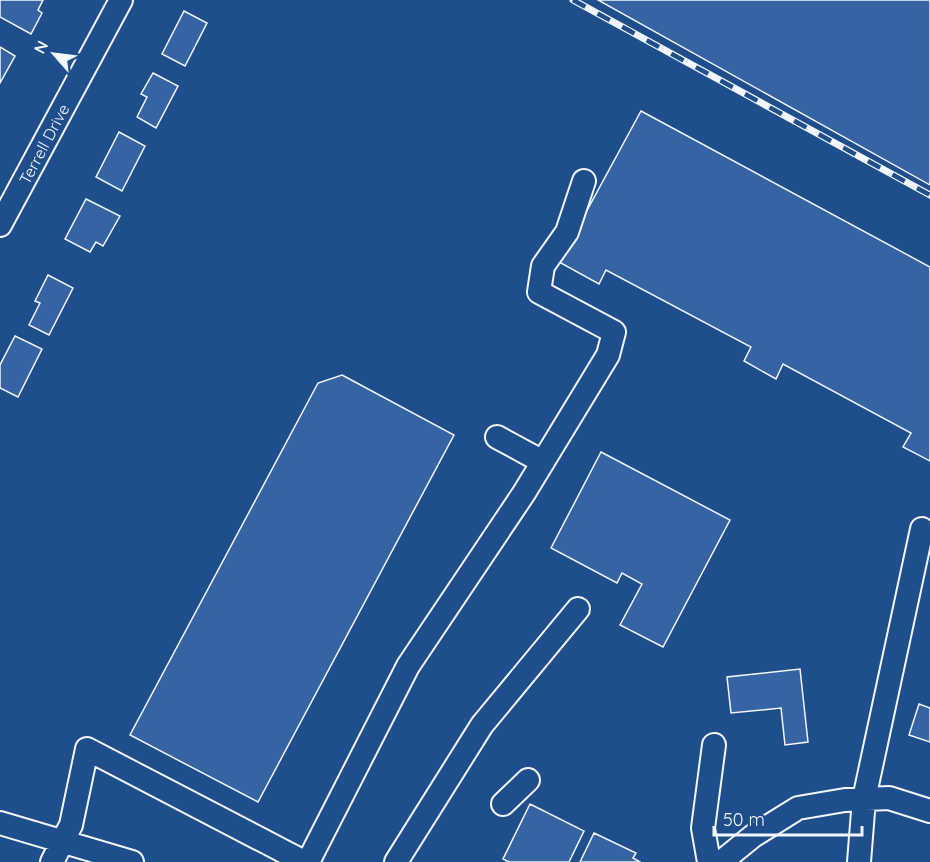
<svg xmlns="http://www.w3.org/2000/svg" width="930" height="862" viewBox="0 0 930 862" font-family="Quicksand,sans-serif">
	<style>
		.building { fill: #3563a3; stroke: #f2f6ff; stroke-width: 1.5 }
		.lines { fill: none; stroke-linecap: round; stroke-linejoin: round }
		.minor-casing { stroke: #f2f6ff; stroke-width: 26 }
		.minor { stroke: #1f4e8c; stroke-width: 22 }
		.rail-casing { stroke: #f2f6ff; stroke-width: 7 }
		.rail { stroke: #1f4e8c; stroke-width: 4.5; stroke-dasharray: 14; stroke-linecap: butt }
		.labels { text-anchor: middle; dominant-baseline: central; stroke-width: 4.5; stroke-linejoin: round; paint-order: stroke }
		.street-label { font-size: 16px; fill: #f2f6ff; stroke: #1f4e8c }
	</style>
	<rect width="100%" height="100%" fill="#1f4e8c"/>
	<path class="building" d="M0 0H43L38 10 42 13 31 34 0 17Z
		M598 0H930V185Z
		M184 11 207 23 185 66 162 54Z
		M0 47 15 56 0 83Z
		M153 73 178 86 156 128 137 117 147 97 141 94Z
		M641 111 930 267V461L903 447 911 433 783 364 776 379 744 361 751 347 606 270 599 284 559 262Z
		M119 132 145 146 122 191 96 177Z
		M86 199 120 216 103 246 96 242 90 252 65 239Z
		M48 275 73 288 49 335 29 325 40 303 35 301Z
		M15 336 42 349 18 397 0 388V365Z
		M342 375 454 435 258 802 130 735 318 383Z
		M601 452 730 520 663 647 620 625 642 584 622 573 617 583 551 548Z
		M800 669 808 742 785 745 781 708 731 713 727 677Z
		M919 704 930 708V742L909 735Z
		M530 804 584 831 569 862H509L503 859Z
		M594 833 636 853 633 858 640 862H580Z"/>
	<g class="lines">
		<defs>
			<path id="minor" d="M0 225 121 0
				M497 437 543 462
				M503 804 528 780
				M0 823 132 862
				M52 862 71 825 87 749 304 862
				M308 862 408 666 524 493 608 355 614 332 539 292 543 266 567 232 584 181
				M396 862 482 725 578 609
				M709 862 703 828 714 745
				M721 862 753 836 798 808 845 800 889 798 930 811
				M859 862 864 799 922 529"/>
		</defs>
		<use href="#minor" class="minor-casing"/>
		<use href="#minor" class="minor"/>
		<defs>
			<path id="rail" d="M573 0 930 195"/>
		</defs>
		<use href="#rail" class="rail-casing"/>
		<use href="#rail" class="rail"/>
	</g>
	<g class="labels">
		<g class="street-label">
			<text transform="translate(44 144) rotate(-62)">Terrell Drive</text>
		</g>
	</g>
	<g transform="translate(54 54) rotate(298)" stroke="#1f4e8c" stroke-width="4.5" paint-order="stroke">
	<path d="M0-4.5L10 22L0 15L-10 22Z" fill="#f2f6ff"/>
	<text y="-9" font-size="16" font-weight="bold" text-anchor="middle" fill="#f2f6ff">N</text>
	</g>
	<path d="M714 826v9h148v-9" fill="none" stroke="#f2f6ff" stroke-width="3"/>
	<text x="723" y="826" font-size="18" fill="#f2f6ff" stroke="#1f4e8c" stroke-width="4.5" paint-order="stroke">50 m</text>
</svg>
